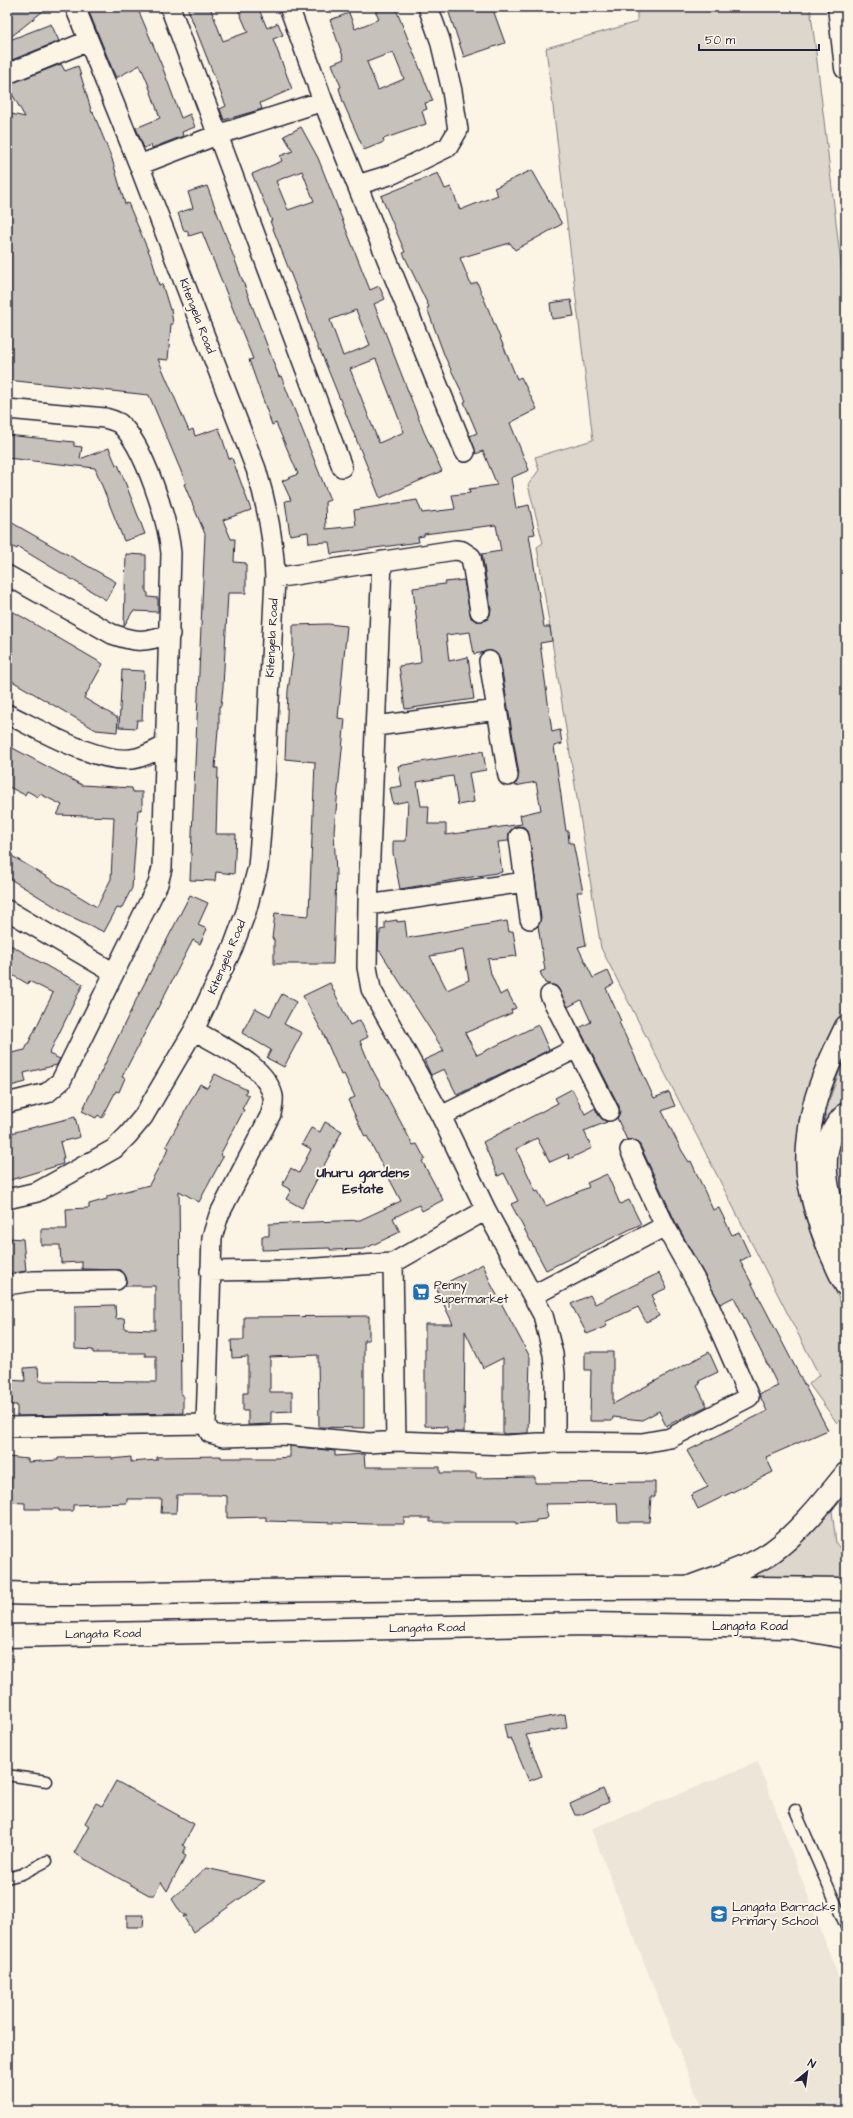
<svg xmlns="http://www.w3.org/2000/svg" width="853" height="2118" viewBox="0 0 853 2118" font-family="'Architects Daughter',sans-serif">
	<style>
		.built { fill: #ece5d8 }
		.green { fill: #dcd6cc; stroke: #7f7c84 }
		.building { fill: #c6c1bb; stroke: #22223b; fill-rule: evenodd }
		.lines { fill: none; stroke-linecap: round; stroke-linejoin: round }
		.service-casing { stroke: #22223b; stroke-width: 13 }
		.minor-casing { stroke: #22223b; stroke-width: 22 }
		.secondary-casing { stroke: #22223b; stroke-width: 25 }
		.trunk-casing { stroke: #22223b; stroke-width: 25 }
		.service { stroke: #fcf5e5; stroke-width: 10 }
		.minor { stroke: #fcf5e5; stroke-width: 19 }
		.secondary { stroke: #fcf5e5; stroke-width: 22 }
		.trunk { stroke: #fcf5e5; stroke-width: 22 }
		.labels { text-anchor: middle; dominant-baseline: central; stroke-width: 4; stroke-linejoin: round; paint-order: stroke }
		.street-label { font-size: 12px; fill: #22223b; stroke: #fcf5e5 }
		.poi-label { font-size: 12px; fill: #22223b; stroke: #fcf5e5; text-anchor: start }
		.quarter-label { font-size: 14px; font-weight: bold; fill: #22223b; stroke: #fcf5e5 }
	</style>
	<rect width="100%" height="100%" fill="#fcf5e5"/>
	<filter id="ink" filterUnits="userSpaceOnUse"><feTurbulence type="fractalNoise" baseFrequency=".025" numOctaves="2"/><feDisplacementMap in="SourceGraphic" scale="8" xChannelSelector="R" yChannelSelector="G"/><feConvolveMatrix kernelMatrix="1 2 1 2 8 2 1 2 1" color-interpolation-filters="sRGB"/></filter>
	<g filter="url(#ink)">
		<path class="built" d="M758 1762 846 1998V2111H703L591 1829Z"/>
		<path class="green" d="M637 7H810L815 44 846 307V1002L815 1068 799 1120 798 1155 800 1199 813 1242 846 1314V1414L837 1423 809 1384 819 1375 601 948 537 547 543 543 528 485 539 470 535 457 593 440 546 48 637 22Z
			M846 1053V1102L820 1137 830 1098Z
			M846 1132V1221L837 1197 835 1159Z
			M844 1488 832 1511 836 1543 846 1557V1580L729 1582Z"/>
		<path class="building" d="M7 7H48L7 40Z
			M87 7H137L162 66 181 118 190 114 195 127 182 132 183 136 152 148 151 145 144 148 136 128 160 118 147 81 140 65 116 78Z
			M187 7H210L223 41 248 32 237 7H258L267 28 278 23 283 35 273 39 292 89 260 103 262 109 224 120 220 109 226 106Z
			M374 7H395L433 101 425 103 427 109 422 111 426 124 383 139 384 142 364 150 343 102 339 88 341 87 332 64 344 59 330 20 349 13 355 29 379 19ZM393 52 404 79 378 90 367 62Z
			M447 7H492L505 43 464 57Z
			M51 24 59 41 7 62V41Z
			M61 64 65 71 78 66 92 113 93 112 112 159 125 204 128 203 153 262 159 285 162 284 170 310 171 309 173 324H171L168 360 158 359 189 431 193 429 195 436 219 428 229 459 232 458 251 510 223 520 231 539H235L234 562 246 563V593H228L223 687 221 706H219V729H218L215 768H218L216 834H236L234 874 216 872 215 881 190 880 205 534 184 484 186 483 149 395 7 380V113L25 117 7 85Z
			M301 127 318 158 370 290 379 286 385 299 374 304 424 432 442 471 380 498 320 350 319 351 307 319 308 318 270 221H272L252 174 282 161 280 156 293 151 284 136ZM302 171 314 201 288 210 276 181ZM356 310 370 345 343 356 330 320ZM376 359 404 432 379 443 350 369Z
			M532 170 562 224 515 250 510 243 460 258 471 285 477 282 517 379 521 377 537 409 510 423 529 470 511 478 516 508 529 505 535 534 529 535 544 627H550L552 641 540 643 552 732 560 730 562 744 554 746 566 831H568L569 843H573L583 892H577L586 945 578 947 593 978 608 971 614 984 606 988 621 1021 619 1022 654 1098 669 1092 675 1106 662 1111 682 1151 689 1162 691 1161 713 1210 719 1208 732 1235 739 1232 750 1256 740 1261 828 1430 766 1457 773 1472 698 1509 691 1495 708 1487 687 1451 767 1411 759 1394 778 1386 734 1297 720 1304 675 1221 640 1145 636 1141 627 1140 617 1118 620 1112 619 1106 579 1028 591 1022 581 1000 568 1007 556 986 545 983 540 972 545 970 538 926 541 918 528 831 524 827 517 826 509 832 508 841 498 842 502 872 400 889 393 853V841H406L408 801 393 804 390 788 402 786 398 766 483 751 486 770 469 773 474 802 458 805 453 776 417 782 421 806H429L428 824H446V835L522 824 520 815 541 810 536 782 515 786 519 774 500 659 492 651 474 654 470 632 446 635 449 661 468 657 474 699 405 709 399 666 420 663 421 661 413 588 445 584V582L464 580 471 618 477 621 487 620 490 615 491 609 482 554 501 551 496 525 424 534V536L418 537 419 542 331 554 329 542 309 543 308 532 290 535 285 501 291 500 282 481 298 474 276 423 272 425 249 360 253 359 202 232 189 236 187 230 184 231 178 213 193 208 188 192 207 186 279 377 281 376 330 500 325 502 326 529 356 526 354 510 417 500 422 513 455 509 452 495 470 493 469 489 497 485 483 451 476 454 470 436 477 433 464 402 466 401 445 357 427 308 429 307 403 253 405 252 381 196 438 173 445 189 451 187 460 210 498 195 494 188Z
			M571 300 574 316 552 319 550 303Z
			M7 435 74 442V446L82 447 80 459 109 448 116 465 118 464 125 482 145 534 124 541 95 468 7 458Z
			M7 520 116 582 106 600 18 547 17 549 7 544Z
			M126 554 146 555V592L148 593V597L158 598V612L133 611 124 626Z
			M7 608 103 664 84 698 118 718 117 732 96 730 7 678Z
			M328 624 347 626 338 718 345 719 334 831 336 874 333 964H274V939H272L275 913 308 916 309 914 315 762 285 759 288 691 293 654V625Z
			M122 670 144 671 142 720H137L136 728 119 727Z
			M7 745 82 785 132 788 133 792H142V810H138L132 888 121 909 117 908 104 932 72 917 7 877V853L97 907 111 879 114 817 57 815 62 805 40 794 38 797 27 791 25 795 7 786Z
			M190 895 208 903 198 925 207 929 200 944 193 940 122 1077 125 1078 119 1092 116 1091 102 1118 98 1115 96 1118 82 1111 139 994Z
			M397 920V922L405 921 407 938 507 921 509 932 513 931 517 956 488 959 491 974 500 995 507 991 516 1008 511 1010 512 1013 465 1033 477 1055 538 1025 549 1050 457 1095 444 1069 431 1075 424 1060 444 1051 380 951H378L379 934H380V930L385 929V922ZM463 950 469 980 447 990 430 956Z
			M7 943 52 969 83 984 49 1054 60 1059 57 1065 24 1073 26 1082 7 1087V1054L25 1050 53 993 29 981 28 984 7 972Z
			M330 983 350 1025 360 1020 368 1037 360 1041 370 1065 413 1145 417 1144 425 1159 422 1161 443 1200 422 1211 419 1205 393 1218 400 1232 364 1249 330 1250V1248L262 1250V1236H269V1224L360 1220 401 1201 367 1136 365 1137 348 1100 355 1097 344 1074 341 1075 323 1033 303 996Z
			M282 994 296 1002 284 1024 302 1033 284 1067 267 1058 271 1050 242 1033 255 1008 270 1016Z
			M215 1074 247 1090 245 1093 249 1096 242 1109 244 1110 220 1155 223 1157 199 1202 179 1191 181 1395H183V1413L17 1416V1405H11V1397H7V1380L25 1381 24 1368 38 1367 39 1381 156 1382V1356H145V1353H93V1350L75 1349V1306L115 1305 116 1319 124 1318 125 1329 155 1330V1286H125L127 1279 121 1270 82 1269V1262L61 1263 60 1245H41V1229H67L66 1209 89 1208V1204L107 1199V1196L149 1185 169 1148 166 1146 200 1084 207 1088Z
			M572 1089 585 1114 595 1108 599 1116 607 1122 584 1131 592 1148 569 1159 568 1154 550 1162 537 1138 516 1149 536 1192 538 1191 546 1206 589 1187 587 1183 607 1174 620 1204 629 1200 641 1224 546 1270 511 1204 518 1201 504 1173 498 1176 483 1142 558 1103 555 1098Z
			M75 1117 80 1137 60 1142 64 1158H62L63 1164 7 1181V1134Z
			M325 1122 342 1131 302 1208 286 1199 291 1190 282 1185 291 1168 299 1173 311 1149 302 1144 311 1128 320 1132Z
			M8 1238 23 1239 26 1271 7 1274Z
			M483 1264 491 1284 530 1357 528 1433 503 1434V1358L483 1368 465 1331 464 1432H447V1427L425 1426V1324H453L436 1288Z
			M659 1273 667 1288 652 1295 654 1299 652 1301 659 1316 646 1322 638 1307 605 1322 607 1326 587 1334 571 1304 590 1295 595 1304Z
			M369 1316V1340H364V1428L319 1427 318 1355 270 1357V1392H292V1411L271 1412V1424L248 1425V1411H243V1393H248V1357L232 1358 231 1340H244V1317Z
			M585 1352H613V1404L709 1352 718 1372 699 1381 700 1384 697 1386 707 1406 666 1426 659 1411 642 1420 613 1417 612 1421H590L591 1370H585Z
			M290 1446 335 1451V1456L364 1454 365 1467H440V1473H476V1478L535 1477V1483L655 1482V1497H651L649 1522H618L617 1503 545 1504 548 1517 546 1519 536 1520V1522L516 1524V1522H430V1518H404V1524H371L266 1521V1517L227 1518V1496L218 1495H177L176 1513H161L162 1499H127V1503L73 1505V1511H59V1509H25V1503L7 1502 8 1457 28 1459V1462L58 1460V1458L112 1457V1459L131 1457V1462L157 1460V1457L221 1456V1458H276L290 1457Z
			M565 1714 567 1728 526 1735 542 1776 529 1781 511 1738 507 1739 504 1725Z
			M116 1781 194 1824 183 1845 186 1847 183 1854 186 1856 167 1891 161 1882 154 1895H149L74 1853 89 1826 85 1823 96 1803 102 1806Z
			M603 1789 609 1802 580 1815H575L570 1804Z
			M206 1868 265 1881 193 1932 183 1916H187L181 1913 172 1899Z
			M127 1915H144L143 1927H127Z"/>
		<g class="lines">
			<defs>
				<path id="service" d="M7 1775 47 1781
					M795 1810 846 1927
					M7 1878 22 1874 47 1861"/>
				<path id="minor" d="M170 7 342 467
					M289 7 323 101 465 452
					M7 74 88 41
					M139 165 217 135 323 101
					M357 185 393 174 448 147 458 130 452 91 440 40 428 7
					M7 409 105 418C109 419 115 421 119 423 144 444 168 521 171 553L162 868 158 884 61 1081 47 1093 7 1103
					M382 561 368 905 367 967 371 989 441 1116 486 1210 543 1315 553 1354 555 1374V1442
					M7 575 112 634C138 643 144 642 170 634
					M275 578 455 550 462 551 471 557 480 611
					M489 661 508 776
					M7 714C39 729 102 767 137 758 146 756 156 750 165 746
					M376 726 497 710
					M519 837 530 919
					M368 905 525 882
					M7 910 114 973
					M550 995 609 1111
					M194 1030C221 1047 265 1064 273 1096 274 1101 272 1109 271 1114L219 1215 212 1237 206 1424 210 1433 224 1437 285 1435 369 1443 396 1441 506 1445 555 1442 642 1443 670 1438 749 1397 707 1301 665 1226 630 1150
					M441 1116 577 1048
					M7 1199 37 1192 114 1149 128 1135 143 1117 194 1030 233 947 246 912 258 867 265 780 275 578C274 540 267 505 256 469L139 165 75 7
					M393 1263 396 1441
					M210 1271 286 1270 393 1263 486 1210
					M7 1285 33 1281 116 1280
					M534 1295 665 1226
					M7 1427 206 1424"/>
				<path id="secondary" d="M7 1593C89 1596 170 1592 251 1591 450 1589 648 1586 846 1589
					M7 1636 586 1624 789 1627 846 1625"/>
				<path id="trunk" d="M839 7 846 68
					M846 1027C834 1052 821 1079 814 1106 809 1127 805 1160 809 1182 816 1217 829 1253 846 1285
					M846 1114C810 1148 829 1205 846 1243
					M690 1587C715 1577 741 1571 764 1557 793 1540 825 1500 846 1474
					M789 1627 846 1637"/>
			</defs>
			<use href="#service" class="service-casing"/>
			<use href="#minor" class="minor-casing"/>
			<use href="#secondary" class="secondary-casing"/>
			<use href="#trunk" class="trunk-casing"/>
			<use href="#service" class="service"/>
			<use href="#minor" class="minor"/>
			<use href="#secondary" class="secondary"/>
			<use href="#trunk" class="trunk"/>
		</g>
	</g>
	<defs>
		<symbol id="supermarket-square" viewBox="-11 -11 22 22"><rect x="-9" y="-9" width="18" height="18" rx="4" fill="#1f6fb2" stroke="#fcf5e5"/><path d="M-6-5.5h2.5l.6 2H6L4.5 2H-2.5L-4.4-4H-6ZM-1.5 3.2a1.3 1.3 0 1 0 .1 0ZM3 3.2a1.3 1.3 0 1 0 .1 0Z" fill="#fff"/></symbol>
		<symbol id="school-square" viewBox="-11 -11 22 22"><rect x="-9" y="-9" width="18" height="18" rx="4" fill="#1f6fb2" stroke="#fcf5e5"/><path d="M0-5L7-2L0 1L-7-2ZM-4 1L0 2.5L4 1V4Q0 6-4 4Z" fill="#fff"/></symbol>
	</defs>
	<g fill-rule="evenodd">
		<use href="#supermarket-square" x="411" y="1282" width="20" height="20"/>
		<use href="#school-square" x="709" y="1904" width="20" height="20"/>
	</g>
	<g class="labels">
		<g class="street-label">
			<text transform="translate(197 316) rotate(69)">Kitengela Road</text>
			<text transform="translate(272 638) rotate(-87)">Kitengela Road</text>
			<text transform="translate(227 957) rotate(-67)">Kitengela Road</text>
			<text x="750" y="1626">Langata Road</text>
			<text transform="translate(427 1628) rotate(-1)">Langata Road</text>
			<text transform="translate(103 1634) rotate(-1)">Langata Road</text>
		</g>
		<g class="poi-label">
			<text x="434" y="1285">Penny<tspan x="434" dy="14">Supermarket</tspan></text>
			<text x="732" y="1907">Langata Barracks<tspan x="732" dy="14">Primary School</tspan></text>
		</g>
		<g class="quarter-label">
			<text x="363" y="1173">Uhuru gardens<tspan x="363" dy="16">Estate</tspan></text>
		</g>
	</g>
	<rect width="853" height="2118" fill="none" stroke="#fcf5e5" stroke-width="24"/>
	<rect x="12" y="12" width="829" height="2094" fill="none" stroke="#22223b" stroke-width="1.5" filter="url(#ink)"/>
	<g transform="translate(807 2072) rotate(29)" stroke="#fcf5e5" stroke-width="3" paint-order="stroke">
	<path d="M0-3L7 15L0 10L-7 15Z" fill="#22223b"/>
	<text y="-6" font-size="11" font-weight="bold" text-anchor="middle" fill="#22223b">N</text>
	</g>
	<path d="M699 44v6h120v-6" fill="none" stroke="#22223b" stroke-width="2"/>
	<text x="705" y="44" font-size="12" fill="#22223b" stroke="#fcf5e5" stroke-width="3" paint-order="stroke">50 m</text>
</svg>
